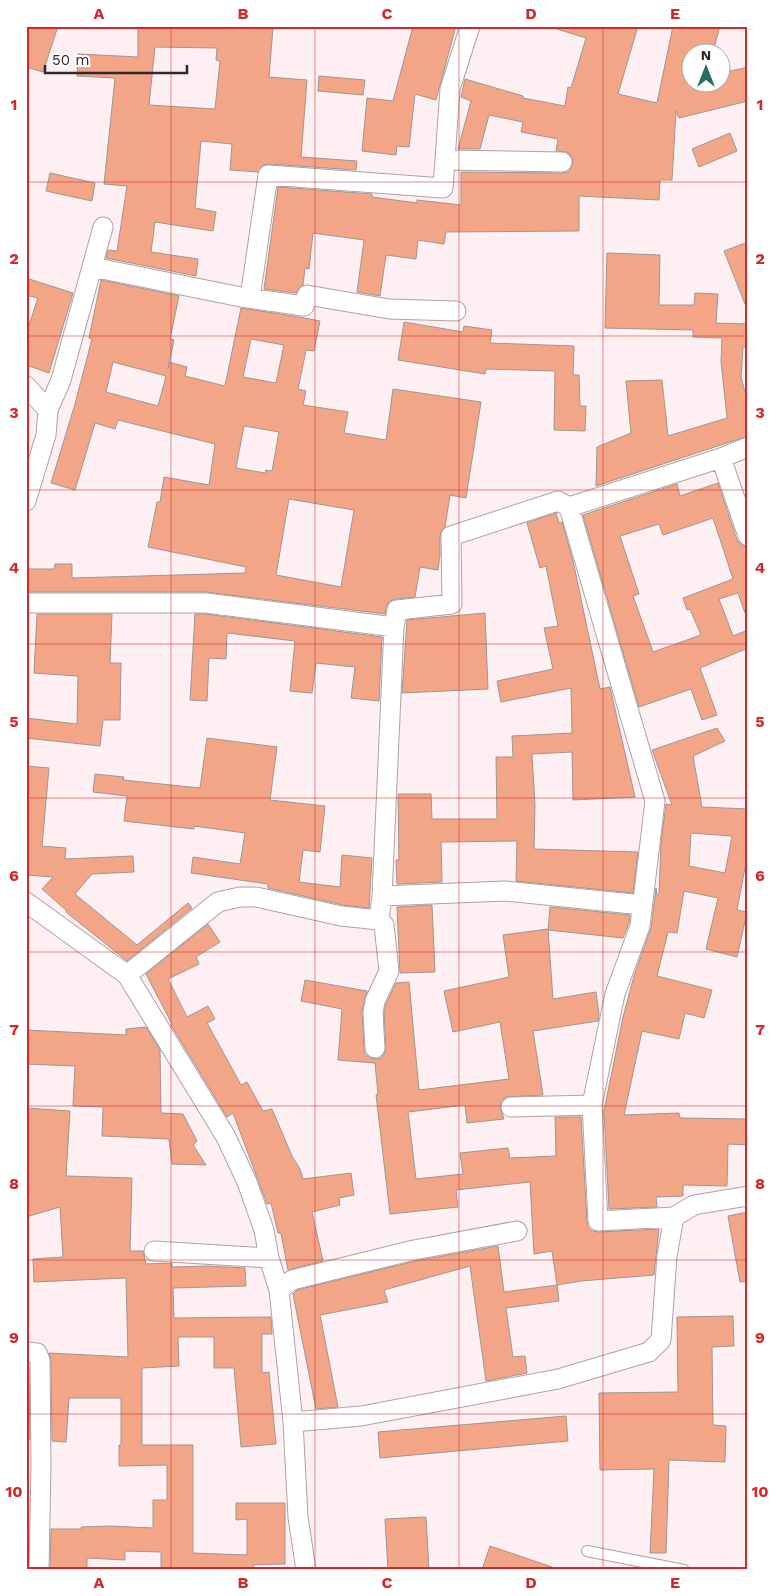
<svg xmlns="http://www.w3.org/2000/svg" width="774" height="1596" viewBox="0 0 774 1596" font-family="'Work Sans',sans-serif">
	<style>
		.building { fill: #f3a587; stroke: #a2958f; fill-rule: evenodd }
		.lines { fill: none; stroke-linecap: round; stroke-linejoin: round }
		.service-casing { stroke: #b0a1a3; stroke-width: 12 }
		.minor-casing { stroke: #b0a1a3; stroke-width: 21 }
		.service { stroke: #fff; stroke-width: 10 }
		.minor { stroke: #fff; stroke-width: 19 }
		.grid { fill: none; stroke: #d62828; stroke-width: 1; stroke-opacity: 0.55 }
		.neatline { fill: none; stroke: #d62828; stroke-width: 2 }
		.grid-label { font-size: 16px; text-anchor: middle; font-weight: bold; fill: #d62828 }
	</style>
	<rect width="100%" height="100%" fill="#fef0f2"/>
	<path class="building" d="M26 26H58L43 72 26 67Z
		M138 26H266L273 28 269 77 307 80 301 157 357 161 356 170 269 164 263 165 258 172 230 170 232 144 201 141 195 208 216 212 213 231 155 222 151 252 198 259 196 276 106 258 108 250 117 251 127 186 104 184 115 78 77 76 78 54 138 57ZM155 47 217 48 216 60 220 61 215 109 149 105Z
		M413 26H456L436 100 415 94 409 147 397 146 396 155 362 151 367 98 393 101Z
		M558 26H638L618 94 657 103 673 26H720L713 52H692V82H722V73L748 67V101L679 118 676 111 672 180H660L659 200 579 196V231L446 232 444 244 418 240 416 259 386 255 380 296 357 292 364 240 313 233 309 269 305 268 303 285 299 288 296 293 264 289 278 187 372 194V197L417 203V200L461 205V172L562 173 568 172 571 168 573 163 572 157 567 152 556 151 558 139 521 132 523 122 489 115 480 149H458L471 101 461 97 465 79 523 96V98L565 106 568 87 571 88 586 38 557 29Z
		M319 76 365 80 363 95 318 91Z
		M730 133 737 151 699 167 692 149Z
		M50 173 95 183 92 201 46 191Z
		M748 242V309H747L724 251Z
		M607 253 660 255 659 305H694L695 293 718 294 716 323 748 324V347H743L741 377 748 403V436L596 486 597 447 631 433 626 381 662 380 668 436 727 418 721 361 722 338 693 337V330L605 328Z
		M26 278 73 293 49 373 26 365V334L38 298 26 295Z
		M101 280 179 296 170 339 174 340 168 369 169 362 187 367 185 376 225 386 241 308 299 317 320 321 314 351 306 350 298 389 306 391 303 405 348 412 344 433 386 440 393 389 481 402 466 498 450 495 445 527 442 530 440 536V556L438 570 420 567 415 597 396 599 390 601 386 607 385 614 206 592H26V569H54L55 564H72V578L245 573 246 567 148 547 157 502H160L164 477 209 485 215 444 118 420 115 429 95 423 75 490 51 483 75 404 92 339 89 338ZM251 339 284 345 276 383 243 377ZM113 362 166 376 158 406 106 392ZM244 426 279 432 272 471 266 470 265 473 236 468ZM289 499 354 510 341 587 276 575Z
		M404 322 463 332 464 326 492 330 490 343 574 346 573 375H579L580 406H586L585 431 554 430 555 371 486 369 485 374 398 360Z
		M718 483 737 540 741 545 748 547V613H745L738 593 719 599 733 636 748 630V648L700 668 717 715 702 720 691 689 639 707 583 515 677 484 680 496ZM713 518 733 579 683 598 687 610 690 609 701 635 653 652 633 596 639 594 620 536 659 524 663 535Z
		M556 513 559 523 562 522 573 561 600 689 610 687 635 797 573 800 572 752 532 754 535 805 534 849 638 852 633 893 516 881 517 841 441 842 442 882 397 884 396 860H399L398 794H431L432 819H497L496 757H513L512 736 572 733 571 688 501 702 497 681 553 669 544 628 558 626 546 566 540 568 527 523Z
		M485 613 488 689 402 693 407 620Z
		M37 614H112L110 663H121L120 720H103L100 746 26 738V718L77 724 78 676 34 673Z
		M195 614H205L382 637 379 701 351 698 355 667 316 663 312 693 290 691 295 641 227 633 226 659 209 658 207 701 190 700Z
		M717 728 725 741 693 756 702 807 748 809V852L737 910 747 912 737 957 706 949 718 898 684 891 677 933 668 932 657 976 712 990 704 1018 685 1013 679 1039 642 1031 624 1115 679 1113 680 1118 748 1119V1145L728 1144 727 1186 683 1185V1196L656 1197 657 1207 609 1209 604 1111 623 1017 634 976 651 928 656 888 657 895 659 894 661 843 666 804 672 805 652 750ZM691 833 732 836 725 873 689 866Z
		M207 738 277 747 270 800 325 806 320 852 303 850 299 882 340 887 342 855 372 858 369 908 343 905 268 888V884L191 873 193 857 240 864 245 833 194 826V829L124 821 127 796 93 792 95 774 124 777 123 780 200 788Z
		M26 766 49 768 42 846 66 848 65 859 133 856 134 872 92 874 75 894 137 945 188 903 192 908 127 961 66 912 67 911 42 889 53 877 26 875Z
		M432 905 435 972 400 973 397 907Z
		M550 907 630 915 629 923 623 938 548 930Z
		M208 924 220 942 196 957 199 964 168 979 187 1017 208 1006 215 1019 207 1023 229 1063 241 1085 247 1082 263 1111 272 1109 292 1156 300 1169 303 1179 351 1173 354 1195 339 1198 340 1205 312 1212 323 1261 288 1270 281 1233H278L271 1203 267 1204 233 1113 227 1117 171 1025 172 1024 146 974Z
		M548 929 553 999 596 992 599 1014 598 1021 533 1031 543 1095 506 1097 501 1101 500 1107 504 1119 467 1123 465 1105 408 1112 416 1179 463 1174 460 1153 508 1148 510 1158 556 1156 555 1117H581L587 1222 588 1227 592 1231 599 1232 659 1229 654 1275 581 1281 557 1285 552 1251 534 1254 530 1182 456 1190 458 1207 390 1214 376 1095 378 1094 375 1063 338 1060 342 1009 301 1001 305 980 367 991 362 1011 364 1049 365 1054 370 1058 376 1059 381 1058 385 1053 386 1048 384 1014 386 1004 396 983 409 982 419 1090 509 1079 500 1022 453 1032 444 991 509 977 503 935Z
		M146 1027 160 1050 161 1113 183 1114 197 1141 193 1145 206 1165 172 1164 169 1139 102 1136 103 1107 73 1106 75 1066 26 1064V1030L126 1035V1029Z
		M26 1108 70 1111 66 1176 132 1178 130 1251H143L146 1264 172 1263V1267L208 1266 245 1268 246 1286 173 1288 174 1318 271 1317 272 1334H262V1373L269 1372 276 1444 241 1447 234 1368H214V1337H178L179 1366 142 1368V1445H193V1553L247 1555V1519L236 1520V1503H285V1564L253 1565V1570H161V1552L125 1551V1560L87 1558V1570H50L51 1529H81V1527L110 1526 153 1528V1500H167V1465L119 1466V1445H121V1398H69L66 1442 52 1441 51 1360 49 1353 128 1357 126 1278 34 1282 33 1259 63 1257 60 1207 26 1217Z
		M748 1212V1281L740 1282 728 1216Z
		M498 1246 504 1292 557 1285 559 1301 506 1308 513 1357 525 1356 527 1373 486 1381 470 1266 384 1290 388 1302 320 1315 338 1407 316 1409 293 1294 297 1290 416 1261Z
		M733 1316 734 1346 712 1347 713 1425 726 1426 725 1462 669 1460 666 1553H650L654 1469 600 1470 599 1393 678 1392 677 1317Z
		M29 1368 30 1439H26V1369Z
		M566 1416 568 1441 380 1458 378 1432Z
		M426 1517 429 1570H388L385 1519Z
		M490 1546 552 1567 551 1570H482Z"/>
	<g class="lines">
		<defs>
			<path id="service" d="M587 1551 684 1570"/>
			<path id="minor" d="M445 160 562 162
				M92 267 241 297 304 306 307 295 389 309 456 311
				M250 298 268 175 443 188 450 89 470 26
				M26 386 48 410 46 435 26 501
				M48 410 61 380 103 227
				M721 458 748 536
				M26 603H206L394 627 382 896 379 920 341 916 256 897H240L218 902 127 975
				M394 627 397 610 452 604 451 536 558 501 569 507
				M382 896 505 891 642 905
				M26 902 127 975 226 1137 247 1182 264 1230 269 1258 279 1290 293 1422 298 1517 306 1570
				M375 1048 373 1013 375 1001 389 971 384 925 379 920
				M592 1105 615 994 640 926 655 801 569 507 721 458 748 447
				M511 1107 592 1105 598 1221 674 1217
				M154 1251 269 1258
				M279 1290 292 1280 414 1250 517 1231
				M26 1352 37 1353 40 1360 41 1464 39 1570
				M293 1422 361 1416 558 1379 649 1352 661 1340 667 1256 674 1217 694 1205 748 1196"/>
		</defs>
		<use href="#service" class="service-casing"/>
		<use href="#minor" class="minor-casing"/>
		<use href="#service" class="service"/>
		<use href="#minor" class="minor"/>
	</g>
	<path class="grid" d="M171 26V1570M315 26V1570M459 26V1570M603 26V1570M26 182H748M26 336H748M26 490H748M26 644H748M26 798H748M26 952H748M26 1106H748M26 1260H748M26 1414H748"/>
	<rect width="774" height="1596" fill="none" stroke="#ffffff" stroke-width="55"/>
	<g transform="translate(706 68)"><circle r="24" fill="#ffffff" stroke="#aca9aa"/>
	<path d="M0-4L9 19L0 12L-9 19Z" fill="#276d61"/>
	<text y="-8" font-size="14" font-weight="bold" text-anchor="middle" fill="#2f292a">N</text>
	</g>
	<path d="M45 65v8h142v-8" fill="none" stroke="#2f292a" stroke-width="2.5"/>
	<text x="52" y="65" font-size="15" fill="#2f292a" stroke="#ffffff" stroke-width="4" paint-order="stroke">50 m</text>
	<rect x="28" y="28" width="718" height="1540" class="neatline"/>
	<g class="grid-label">
		<text x="99" y="19">A</text>
		<text x="243" y="19">B</text>
		<text x="387" y="19">C</text>
		<text x="531" y="19">D</text>
		<text x="675" y="19">E</text>
		<text x="14" y="110">1</text>
		<text x="760" y="110">1</text>
		<text x="14" y="264">2</text>
		<text x="760" y="264">2</text>
		<text x="14" y="418">3</text>
		<text x="760" y="418">3</text>
		<text x="14" y="573">4</text>
		<text x="760" y="573">4</text>
		<text x="14" y="727">5</text>
		<text x="760" y="727">5</text>
		<text x="14" y="881">6</text>
		<text x="760" y="881">6</text>
		<text x="14" y="1035">7</text>
		<text x="760" y="1035">7</text>
		<text x="14" y="1189">8</text>
		<text x="760" y="1189">8</text>
		<text x="14" y="1343">9</text>
		<text x="760" y="1343">9</text>
		<text x="14" y="1497">10</text>
		<text x="760" y="1497">10</text>
		<text x="99" y="1588">A</text>
		<text x="243" y="1588">B</text>
		<text x="387" y="1588">C</text>
		<text x="531" y="1588">D</text>
		<text x="675" y="1588">E</text>
	</g>
</svg>
